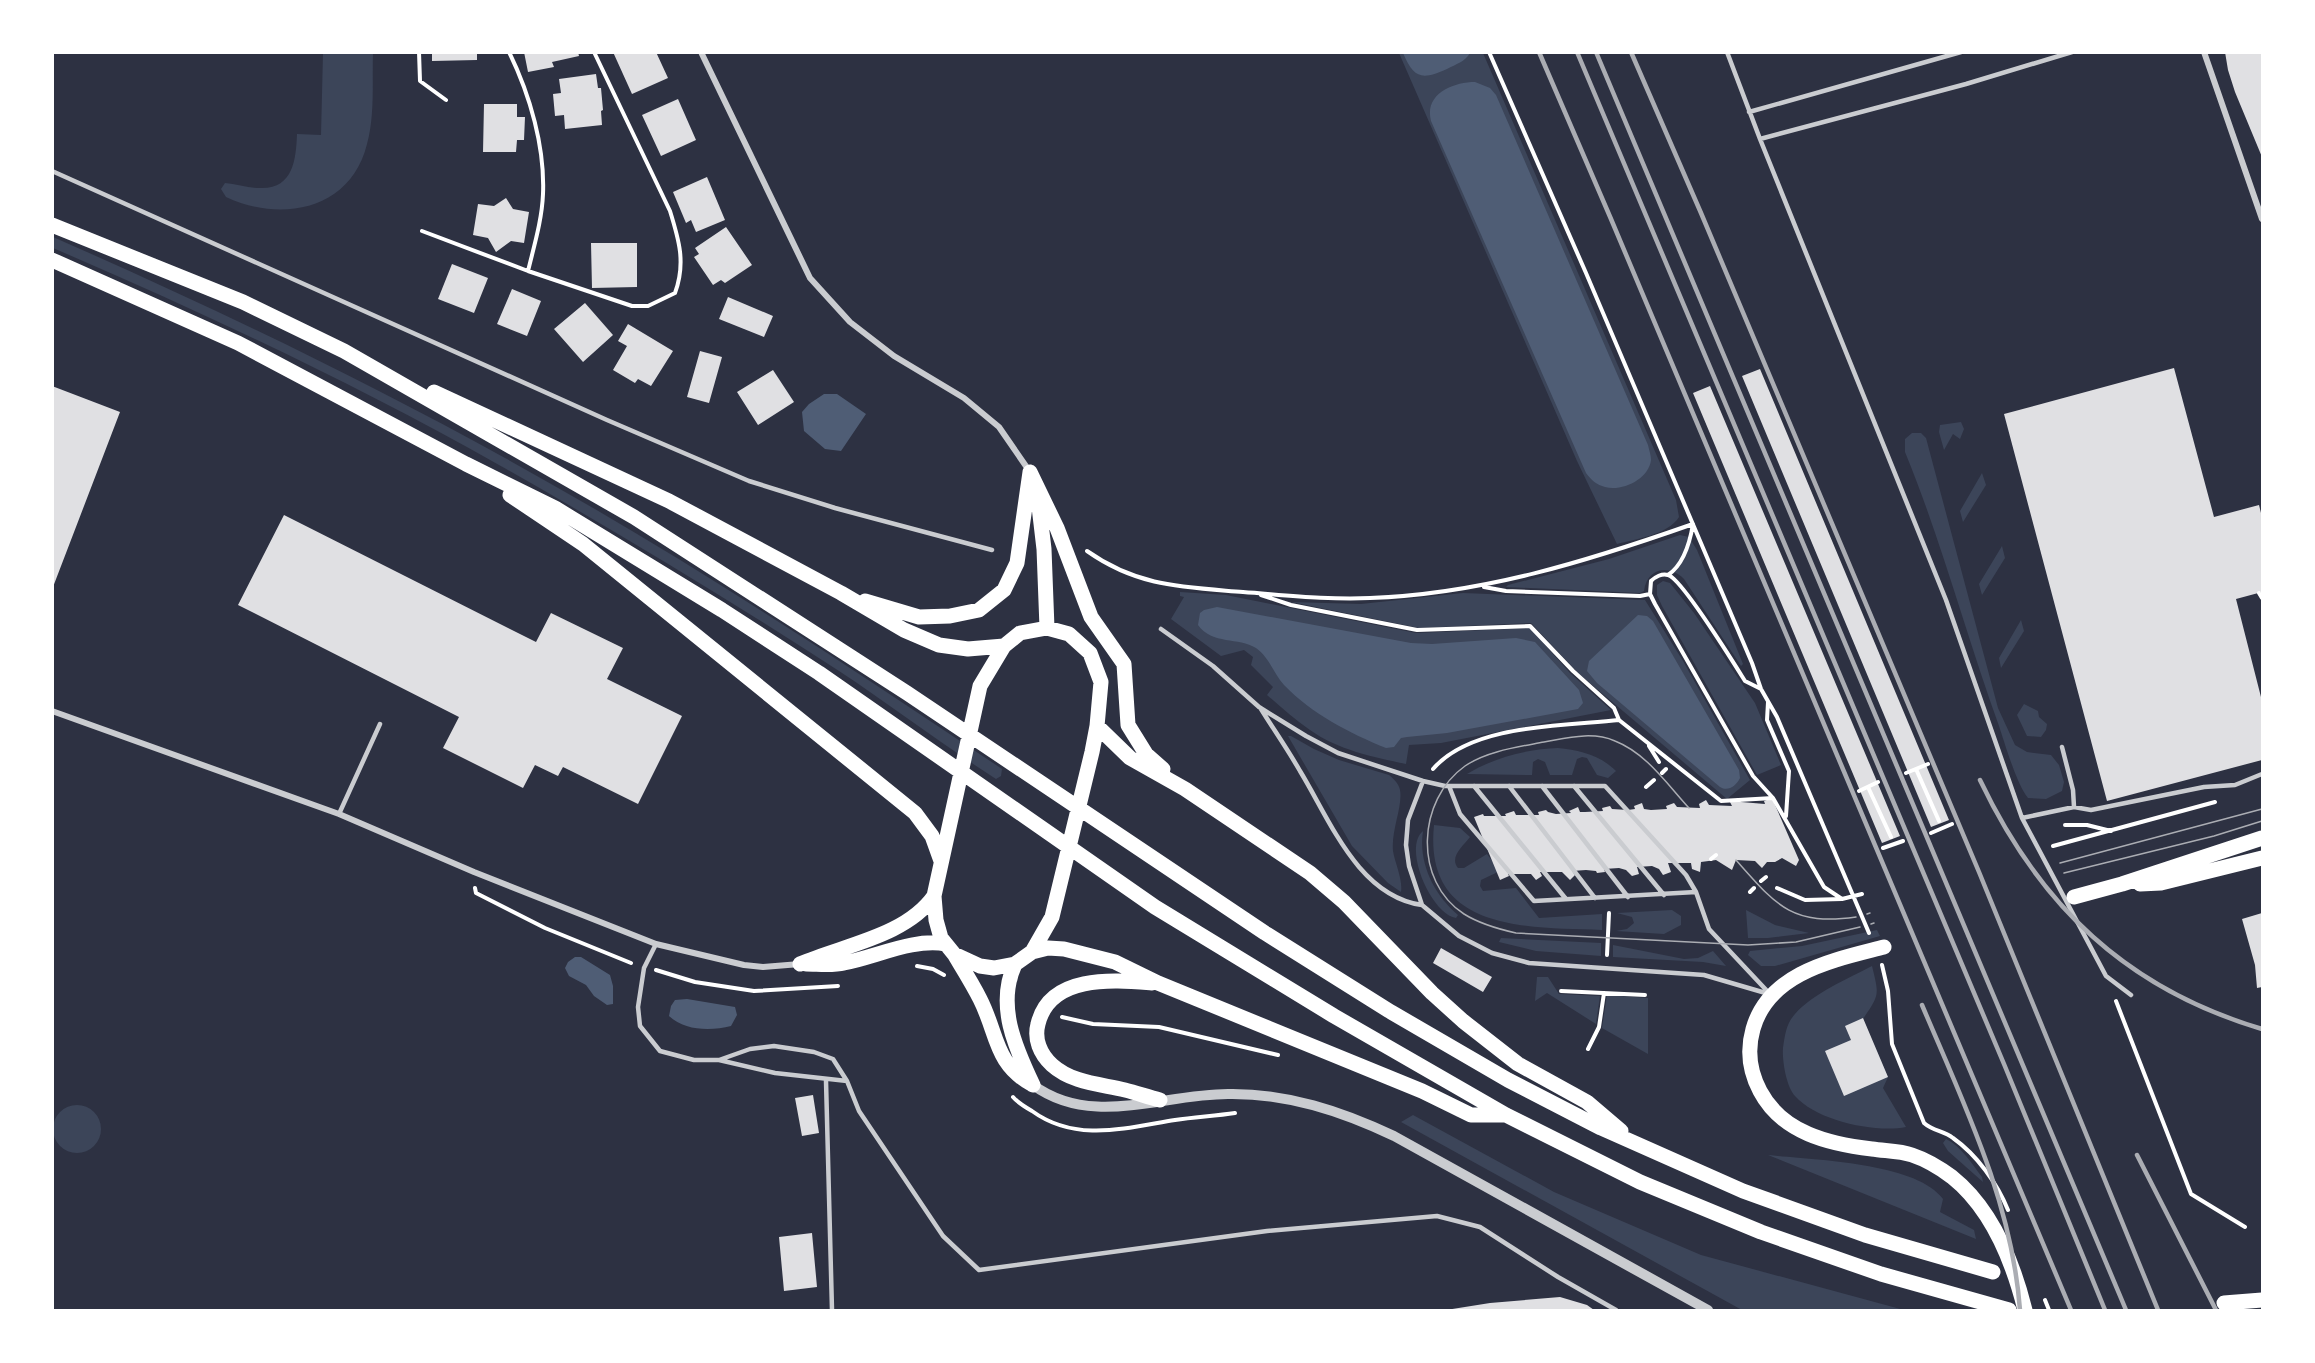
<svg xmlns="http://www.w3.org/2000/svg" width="2315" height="1363" viewBox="0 0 2315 1363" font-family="Commissioner,sans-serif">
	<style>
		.green { fill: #3c4559 }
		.water { fill: #4f5d75 }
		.building { fill: #e0e0e3 }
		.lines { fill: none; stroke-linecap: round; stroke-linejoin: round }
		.path { stroke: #fff; stroke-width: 4 }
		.service { stroke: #caccd0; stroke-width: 4.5 }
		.minor { stroke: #caccd0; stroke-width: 6 }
		.tertiary { stroke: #caccd0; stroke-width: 10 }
		.primary { stroke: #fff; stroke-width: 15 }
		.tram { stroke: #abadb3; stroke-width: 1.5 }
		.rail { stroke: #abadb3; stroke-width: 4.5 }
	</style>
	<rect width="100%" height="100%" fill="#2d3142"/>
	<path class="green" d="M323 53H373C372 82 375 115 367 144 351 210 281 223 226 197L221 189 225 183C236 184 248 188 259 188 293 190 296 160 297 134L321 135Z
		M1399 53H1483L1676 500 1679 517C1668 535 1635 539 1617 544L1577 461Z
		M53 237C206 304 358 377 505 458 676 552 840 660 1002 769L1001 776 996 779C943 745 892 706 839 671 728 599 614 530 499 465 354 383 204 313 53 248Z
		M1961 422 1964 429 1960 439 1953 434 1944 450 1939 432 1940 425Z
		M1912 433H1921L1926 438 1998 708 2015 745 2027 752 2051 755 2059 765 2064 782 2062 791 2046 799 2028 798C2017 785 2005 744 1999 726 1966 635 1942 542 1905 452V439Z
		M1982 473 1986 485 1963 522 1960 511Z
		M1680 535 1689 537 1697 550 1743 664 1741 666 1684 579C1669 564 1647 568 1644 591L1640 593 1506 587 1508 585 1609 559Z
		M2002 546 2005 558 1982 595 1979 584Z
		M1663 581 1670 583 1694 613 1755 703 1781 765 1757 775 1662 606 1657 595V585Z
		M1180 592 1226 595 1416 633 1530 628 1570 673 1611 710 1441 743 1409 745 1406 764C1373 757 1338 750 1310 730 1295 720 1281 707 1267 695L1273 687 1251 665 1253 657 1244 650 1221 656 1171 619 1184 597 1180 596Z
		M1463 593 1645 600 1683 661 1750 780 1727 799 1578 673 1531 623 1419 628 1291 602 1361 604Z
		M2021 620 2024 631 2001 668 1999 658Z
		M2024 704 2038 711 2039 717 2047 724 2046 730 2041 737 2027 736 2017 715Z
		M1288 736H1291L1314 749 1339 760 1389 775C1394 779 1399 784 1400 790 1403 806 1391 830 1393 851 1395 863 1403 880 1401 892L1388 883 1352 846Z
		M1558 748C1579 750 1600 755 1616 771L1608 778 1597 775 1587 758 1582 757 1577 759 1572 775H1550L1545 762 1538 759 1533 762 1532 775 1467 774C1493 758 1527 749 1558 748Z
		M1434 825 1460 828 1470 837C1463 846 1449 857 1458 868H1464L1487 854 1500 871 1481 880 1480 886 1483 891 1516 888 1539 918 1602 914V930C1528 927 1423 933 1434 825Z
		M1423 831C1418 863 1434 895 1458 915L1456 918C1432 915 1402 848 1423 831Z
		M1672 910 1681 916V925L1664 934 1616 931 1627 929 1634 923 1632 917 1617 913Z
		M1746 910 1775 925 1809 933 1768 938H1748Z
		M1877 930 1880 936 1775 966H1761L1748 955 1750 951 1802 946Z
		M1501 938 1601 943V956L1536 951 1499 942Z
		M1613 945 1684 959 1698 958 1713 951 1726 966 1703 962 1613 957Z
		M1872 966C1879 995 1880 994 1863 1019L1888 1077 1883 1088 1906 1127C1875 1133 1817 1121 1795 1096 1786 1086 1782 1060 1783 1048 1785 1035 1786 1024 1795 1014 1812 994 1849 978 1872 966Z
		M1537 977H1548L1559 994 1600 996 1596 1024 1547 993 1535 1001Z
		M1607 995 1648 998V1054L1602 1028Z
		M53 1129a24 24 0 1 1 48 0a24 24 0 1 1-48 0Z
		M1413 1115 1554 1192 1701 1255 1904 1310H1742L1401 1122Z
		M1946 1139C1961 1146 1972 1164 1982 1177L1983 1182 1948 1151 1943 1143Z
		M1768 1155C1812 1160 1916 1162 1943 1199L1940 1212 1974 1230 1976 1239Z"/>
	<path class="water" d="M1403 53H1470C1465 62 1456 64 1447 69 1422 80 1414 79 1403 53Z
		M1475 82 1490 88 1496 95 1648 445C1649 450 1651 455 1651 460 1649 479 1622 492 1605 487 1597 485 1591 480 1586 473L1431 121C1424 94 1453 82 1475 82Z
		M824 394H837L866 414 841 451 825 449 804 431 802 412 809 404Z
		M1217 607 1411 643 1432 644 1516 638 1535 642 1579 690 1583 703 1578 709 1447 733 1407 737 1401 738 1394 747 1386 748C1349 733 1312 714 1284 685 1274 674 1269 657 1256 648 1239 637 1212 645 1198 625L1200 613 1204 610Z
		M1638 615 1647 616 1653 621 1739 770 1740 778C1736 786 1728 792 1720 787L1597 683 1587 671 1589 661Z
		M575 957H581L610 975 613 986V1004L607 1005 594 996 586 985 569 976 565 968 568 962Z
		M687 999 735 1007 737 1015 731 1026C711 1031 685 1031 669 1016L671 1006 675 1000Z"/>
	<path class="building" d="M432 52H477V60L432 61Z
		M524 52H578L579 56 552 62 554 67 528 72Z
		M613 52H656L668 78 632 94Z
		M2225 52H2262V157L2235 92 2228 70Z
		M596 74 598 88H601L603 110 601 111 602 125 565 129 564 115 555 116 553 94 561 93 559 79Z
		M678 99 696 140 661 156 642 115Z
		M484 104H517V117H525L524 140H517L516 152H483Z
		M707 177 725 220 696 232 691 220 686 223 673 192Z
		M506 198 513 209 529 212 524 243 511 241 496 252 488 238 473 235 478 204 494 206Z
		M726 227 752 265 725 283 721 280 713 285 694 257 699 254 695 248Z
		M591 243H637V287L592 288Z
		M452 264 488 278 474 313 438 299Z
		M512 289 541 301 527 336 497 324Z
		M728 297 773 316 764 337 719 319Z
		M585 303 613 335 583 362 554 329Z
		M628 324 673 351 651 386 638 379 635 383 613 370 627 346 618 341Z
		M700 351 722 357 709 403 687 397Z
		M2174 368 2214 517 2259 505 2262 517V592L2236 599 2262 701V760L2107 801 2004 414Z
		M1760 369 1949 820 1931 827 1742 376Z
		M773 370 794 402 758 425 737 392Z
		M52 386 120 412 53 587H52Z
		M1710 386 1900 836 1882 843 1693 393Z
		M284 515 536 642 551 613 623 648 607 679 682 716 638 804 563 767 558 776 535 765 523 788 443 748 459 717 238 605Z
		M1738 798 1741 802 1765 804 1764 801 1772 798 1799 860 1796 866 1782 858 1775 862H1767L1762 868 1755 861 1736 860 1732 870 1716 860 1701 862 1700 872 1692 869 1691 863H1668L1671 872 1663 875 1659 869 1652 866 1637 867 1639 874 1632 876 1626 870 1619 868 1604 869 1605 872 1597 873 1596 871 1586 870 1572 871 1575 875 1570 880 1562 872H1540L1542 876 1536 880 1531 874H1508L1509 876 1500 880 1474 817 1483 814 1484 816H1506L1505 814 1514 811 1516 815H1539L1538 812 1546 810 1548 812 1556 814 1571 813 1569 811 1578 807 1580 812H1585L1603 811 1602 808 1610 806 1612 809 1628 810 1635 809 1634 806 1642 803 1644 809 1651 810 1667 809 1666 806 1674 803 1677 807 1700 808 1699 804 1706 800 1709 805 1732 806 1730 802Z
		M2262 913V987L2257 988 2255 965 2242 919Z
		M1441 948 1492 977 1483 992 1433 963Z
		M1863 1018 1888 1077 1844 1096 1825 1051 1851 1040 1845 1026Z
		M813 1095 819 1133 802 1136 795 1098Z
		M812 1233 817 1287 784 1291 779 1237Z
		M1560 1297 1587 1305 1594 1310H1446L1490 1303Z"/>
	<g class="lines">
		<path class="path" d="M419 52 420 81 446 100
			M509 52C530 95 545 147 543 194 542 220 534 246 528 271
			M1489 52 1586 273 1752 663 1761 689 1777 717 1869 933
			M422 231 528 271 632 306H648L675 293C686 263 679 240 670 211L594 52
			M1087 551C1138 587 1183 587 1243 592 1285 595 1328 600 1370 598 1482 594 1588 561 1693 524 1690 542 1683 565 1668 575
			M1484 587 1506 591 1640 596 1650 594
			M2259 593 2262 598
			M1261 595 1291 605 1417 630 1530 626 1573 671 1614 708 1619 720 1721 801 1773 798
			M1761 689 1745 681C1735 665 1681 578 1668 575 1662 573 1655 577 1651 581L1650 594 1655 604 1753 776 1773 798 1824 887 1842 899
			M1768 702 1767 720 1789 771 1786 816
			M1649 746 1659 762
			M1433 769C1472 724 1563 726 1619 720
			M1916 769 1939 821
			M1662 773 1666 769
			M1906 773 1928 764
			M1646 787 1654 780
			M1868 787 1891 837
			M1859 791 1878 782
			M2065 825H2087L2111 831
			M1931 833 1952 824
			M2053 846 2215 802
			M1883 848 1903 841
			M1711 859 1716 855
			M1761 881 1766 877
			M475 888 476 893 545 928 631 963
			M1777 888 1805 900 1842 899 1862 894
			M1750 892 1754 888
			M1607 955 1609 913
			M1882 965 1888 991 1892 1044 1924 1123C1933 1131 1944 1131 1953 1138 1977 1155 1997 1183 2008 1210
			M917 966 933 969 944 975
			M656 970 695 982 754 991 838 986
			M1561 991 1645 995
			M2116 1001 2191 1194 2245 1227
			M1062 1017 1093 1024 1159 1027 1278 1055
			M1588 1049 1599 1027 1604 993
			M1013 1097C1018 1103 1025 1107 1032 1111 1076 1143 1126 1128 1175 1120 1195 1117 1215 1116 1235 1113
			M2045 1300 2049 1310"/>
		<path class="service" d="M1727 52 1760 139
			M2072 52 1966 84 1760 139 1946 600 2022 818 2106 976 2131 995
			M1749 112 1961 52
			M52 171 607 420 749 481 835 508 992 550
			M1161 629 1213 666 1259 707 1306 736 1338 753 1423 781 1445 786H1605L1686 875 1696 892 1709 929 1769 993
			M1261 709C1274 730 1288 750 1300 771 1330 820 1358 896 1422 905
			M2062 747 2073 790 2074 807
			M1423 781 1408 820 1406 845 1409 866 1422 905 1459 936 1492 953 1529 963 1704 975 1769 994
			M1449 786 1460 814 1534 901 1696 892
			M1474 786 1566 899
			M1509 786 1595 898
			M1542 786 1628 897
			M1574 786 1664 895
			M339 814 380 724
			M2022 818 2074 807 2091 810 2204 787 2235 785 2262 774
			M656 944 644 968 638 1007 640 1026 660 1051 694 1060H719L750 1049 774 1046 814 1052 833 1059 847 1081 859 1111 943 1236 979 1270 1267 1231 1437 1216 1480 1227 1558 1277 1616 1310
			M719 1060 775 1073 847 1081
			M826 1081 832 1310"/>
		<path class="minor" d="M701 52 810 278 850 322 894 356 964 398 999 427 1030 472
			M2204 52 2262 219
			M52 711 339 814 474 872 656 944 744 965 763 967 800 964"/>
		<path class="tertiary" d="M1033 1085C1092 1128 1161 1094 1228 1094 1287 1093 1341 1111 1394 1136L1708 1310"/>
		<path class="primary" d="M52 225 243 302 344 351 634 517 907 693 1265 933 1391 1012 1508 1080 1601 1128 1743 1191 1865 1235 1993 1272
			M52 260 238 343 466 464 555 508 722 610 819 673 1155 907 1334 1016 1506 1115 1640 1182 1761 1232 1881 1274 2009 1310
			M434 392 669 501 841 593 904 630 939 645 968 649 1004 646
			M1030 472 1057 528 1091 617 1124 664 1128 725 1146 754 1163 769
			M510 495 583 544 915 813 932 836 941 861
			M1038 498 1044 549 1047 628
			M865 601 919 617 950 616 979 610 1004 590 1017 563 1030 472
			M1047 628 1069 634 1090 653 1101 682 1097 726 1092 752 1052 917 1032 952 1015 964 994 968 980 966 954 954 941 938 936 920 934 896 980 686 1004 646 1020 633Z
			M1097 726 1130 758 1185 789 1310 873 1344 902 1432 993 1463 1021 1518 1064 1587 1102 1621 1131
			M2140 884 2161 883 2262 858
			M2074 897 2122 884 2262 838
			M1884 947C1834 960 1769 972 1753 1029 1747 1050 1750 1072 1760 1091 1782 1133 1829 1144 1872 1149 1885 1151 1900 1151 1912 1155 1927 1160 1940 1168 1952 1177 1992 1209 2013 1262 2025 1310
			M1032 952 1048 948 1064 949 1115 962 1158 983 1422 1091 1471 1115H1503
			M954 954C963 969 972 983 980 999 998 1034 994 1064 1033 1085
			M800 964C844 945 906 936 934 896
			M806 964C818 964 832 966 844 963 876 957 913 938 946 944
			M1015 964C996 1005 1015 1047 1033 1085
			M1152 983C1114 980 1050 974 1038 1024 1034 1039 1040 1054 1052 1065 1072 1083 1100 1084 1125 1090 1137 1093 1148 1097 1160 1100
			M2224 1303 2262 1300"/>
		<path class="tram" d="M1689 808C1667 784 1646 753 1615 741 1592 731 1567 738 1544 742 1518 747 1487 751 1465 766 1417 800 1413 881 1464 914 1480 924 1498 929 1516 933L1748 945 1796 942 1860 927
			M1736 860C1776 905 1791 926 1856 917
			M2060 863 2262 809
			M2064 873 2214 836 2262 821
			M1867 914 1870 913
			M1871 924 1874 923"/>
		<path class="rail" d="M1539 52 1611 219 2071 1310
			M1577 52 2004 1064 2105 1310
			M1596 52 2126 1310
			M1631 52 1701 213 1979 872 2158 1310
			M1980 780C2040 906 2127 989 2262 1029
			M1922 1005C1964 1104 2012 1202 2020 1310
			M2137 1155 2216 1310"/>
	</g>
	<rect width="2315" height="1363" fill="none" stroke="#ffffff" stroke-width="108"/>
</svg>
